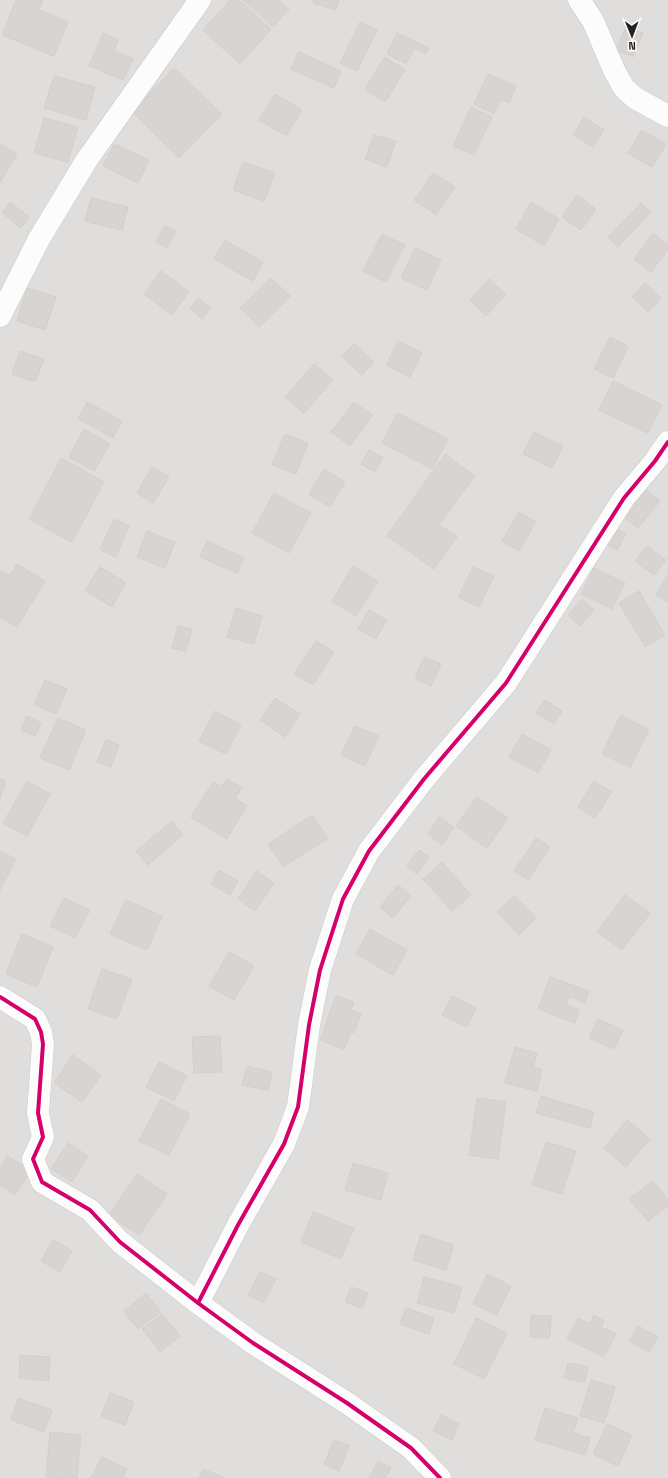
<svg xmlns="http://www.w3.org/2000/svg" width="668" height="1478" viewBox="0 0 668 1478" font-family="'Space Grotesk',sans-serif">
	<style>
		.residential { fill: #dfdedc }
		.building { fill: #d7d4d2; stroke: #d3d0cc }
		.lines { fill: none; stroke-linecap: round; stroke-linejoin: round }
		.minor-casing { stroke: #c9c8c7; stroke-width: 23 }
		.minor { stroke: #fdfcfc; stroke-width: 22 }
		.cycleway-casing { stroke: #fff; stroke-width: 6 }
		.cycleway { stroke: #d6006c; stroke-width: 4 }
	</style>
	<rect width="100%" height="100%" fill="#f0eeeb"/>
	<path class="residential" d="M0 0H668V1478H0Z"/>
	<path class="building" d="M16 0H43L39 10 68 22 54 56 2 35Z
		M230 0H239L271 29 240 64 203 30Z
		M243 0H278L289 9 273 27Z
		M314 0H339L336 10 313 3Z
		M360 22 377 30 357 71 340 63Z
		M626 26 643 33 633 57 616 50Z
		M103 33 118 40 114 51 133 59 123 80 89 66Z
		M397 33 429 48 426 54 414 48 406 64 387 54Z
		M298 52 341 71 334 88 291 69Z
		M385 57 405 70 385 102 365 89Z
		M174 68 222 114 179 158 132 112Z
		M488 74 516 86 509 103 501 99 494 114 474 104Z
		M54 76 95 87 86 120 44 108Z
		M275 94 302 110 286 136 259 120Z
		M471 107 492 117 474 155 453 146Z
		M584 117 604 130 593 147 573 135Z
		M44 118 78 127 68 162 34 153Z
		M642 130 666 144 652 167 628 153Z
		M374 135 396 141 387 167 365 159Z
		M0 144 17 154 0 183Z
		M114 144 149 160 138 183 103 166Z
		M243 162 275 173 264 201 233 190Z
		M433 173 455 187 436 215 414 200Z
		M577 195 596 209 581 230 562 217Z
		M91 198 128 207 122 230 85 221Z
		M10 202 29 217 21 228 2 213Z
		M531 202 559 219 544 246 516 229Z
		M641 203 651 212 618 247 608 237Z
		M165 226 176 231 167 248 156 242Z
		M653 233 668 245V250L651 272 634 259Z
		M382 234 405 245 386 282 363 271Z
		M225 240 263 262 253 281 214 259Z
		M415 248 441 260 427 290 401 278Z
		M161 271 189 292 172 315 144 294Z
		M271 278 290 296 259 327 240 308Z
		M489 279 506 294 486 316 470 300Z
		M645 283 661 298 648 312 632 297Z
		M27 288 56 297 45 330 17 321Z
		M198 298 211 308 202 319 190 308Z
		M610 337 628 346 613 378 594 369Z
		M398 341 422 353 410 377 386 365Z
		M354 343 374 362 362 375 342 357Z
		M20 351 44 359 35 382 12 374Z
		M314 364 333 380 304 413 285 397Z
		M613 381 662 405 648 433 599 410Z
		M87 402 122 421 113 438 78 419Z
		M354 402 373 415 350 446 331 432Z
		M397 413 448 439 432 469 382 443Z
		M84 429 110 444 94 471 69 457Z
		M534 432 563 446 552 468 523 454Z
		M285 434 308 443 296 474 272 465Z
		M369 450 383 458 374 472 361 464Z
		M445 454 475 476 439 525 457 537 434 569 387 536Z
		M61 458 104 482 72 542 29 519Z
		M152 467 169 477 153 503 137 493Z
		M324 469 345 482 330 507 309 494Z
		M645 489 660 501 638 528 623 516Z
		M274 493 311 513 289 553 252 533Z
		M519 512 536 522 519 551 502 541Z
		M114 519 129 526 116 557 100 550Z
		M612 526 626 534 617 550 602 542Z
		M147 531 175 542 165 568 137 557Z
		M207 541 244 558 237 573 200 557Z
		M647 546 666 560 654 575 635 561Z
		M17 564 45 581 17 627 0 617V570L10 576Z
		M353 566 378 581 356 616 332 601Z
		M100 567 126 583 112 607 85 590Z
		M473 567 494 576 479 607 458 597Z
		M594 568 625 583 612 609 581 594Z
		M668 574V602L656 595Z
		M639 591 665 635 645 647 619 603Z
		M582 599 594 610 580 626 568 615Z
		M236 608 262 616 254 644 227 637Z
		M369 610 386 620 376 639 358 629Z
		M178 626 192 629 186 651 172 648Z
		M316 641 334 652 313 685 294 674Z
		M424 657 441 664 431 686 415 678Z
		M45 680 67 689 56 714 34 705Z
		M275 698 300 714 285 737 260 720Z
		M545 700 562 711 554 724 536 713Z
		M215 711 241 725 226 754 199 741Z
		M621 715 649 730 630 768 602 754Z
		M27 716 41 723 35 736 21 730Z
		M58 718 86 730 69 770 40 758Z
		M355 726 379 736 365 766 341 755Z
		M522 734 551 750 538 773 509 757Z
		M106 739 119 745 111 767 97 762Z
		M0 779 6 781 0 799Z
		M227 779 242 788 235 798 247 806 227 839 191 817 213 782 222 787Z
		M27 781 50 794 27 836 3 823Z
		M594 781 612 792 595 818 578 807Z
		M477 797 508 818 487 848 456 826Z
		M312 815 328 838 283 867 268 844Z
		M439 817 454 827 442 845 428 834Z
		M172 821 183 835 148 865 136 851Z
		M536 838 550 847 528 880 514 871Z
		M419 850 429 857 417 874 407 866Z
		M0 851 16 859 0 890Z
		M442 862 471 895 452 911 423 879Z
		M219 870 238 881 230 895 211 884Z
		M257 871 274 883 255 911 238 899Z
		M398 885 411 896 393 918 380 907Z
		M625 895 650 913 622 950 597 932Z
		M514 896 536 918 519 935 497 912Z
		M64 898 90 910 75 938 50 926Z
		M126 900 162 916 147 950 110 934Z
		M370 929 407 950 393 975 356 954Z
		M22 934 53 947 37 987 6 974Z
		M229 952 254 966 234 1000 209 986Z
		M102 969 132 979 117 1019 88 1009Z
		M550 977 589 991 585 1003 569 997 566 1005 579 1010 575 1023 538 1009Z
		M336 996 354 1002 351 1010 361 1014 354 1033 351 1031 344 1049 320 1040Z
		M452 996 476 1008 467 1027 442 1015Z
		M598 1019 623 1030 614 1049 589 1038Z
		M220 1036 222 1072 194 1073 192 1037Z
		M515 1047 537 1053 533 1067 542 1069 537 1091 505 1083Z
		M73 1055 101 1075 82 1102 54 1083Z
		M159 1062 187 1076 174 1101 146 1087Z
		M247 1066 272 1072 268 1090 242 1085Z
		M541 1096 594 1112 590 1128 536 1113Z
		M477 1098 506 1102 498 1159 469 1155Z
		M161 1099 190 1114 169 1155 139 1141Z
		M627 1120 650 1139 626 1167 604 1148Z
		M546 1142 576 1151 562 1194 532 1185Z
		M68 1143 88 1156 72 1182 51 1169Z
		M7 1156 31 1170 15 1195 0 1185V1168Z
		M353 1163 388 1173 381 1200 345 1190Z
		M137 1174 167 1194 139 1235 109 1215Z
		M653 1181 668 1200V1206L648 1221 629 1199Z
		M313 1212 354 1228 341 1259 301 1242Z
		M421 1234 454 1245 446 1270 413 1260Z
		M53 1240 72 1251 60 1272 41 1261Z
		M260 1272 276 1279 264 1303 248 1295Z
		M487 1274 511 1286 497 1315 473 1304Z
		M424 1277 462 1287 454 1313 417 1303Z
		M351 1287 368 1293 362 1308 345 1302Z
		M146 1293 161 1312 138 1329 124 1311Z
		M406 1308 434 1318 429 1334 400 1324Z
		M162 1314 180 1336 160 1352 142 1329Z
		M531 1315 551 1316 550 1338 530 1337Z
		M594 1315 604 1321 601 1327 616 1334 604 1357 567 1339 578 1318 589 1324Z
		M476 1318 507 1333 484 1379 454 1364Z
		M638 1326 658 1337 649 1352 629 1341Z
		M20 1355 50 1357 49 1381 19 1378Z
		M568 1363 588 1367 585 1382 564 1378Z
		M591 1380 615 1387 604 1423 580 1416Z
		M110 1393 134 1402 125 1425 101 1416Z
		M18 1398 52 1410 44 1432 11 1420Z
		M545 1408 578 1418 573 1433 590 1438 585 1455 535 1440Z
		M441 1415 459 1424 452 1440 433 1431Z
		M607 1424 632 1435 618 1466 593 1454Z
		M50 1432 81 1435 77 1478 46 1477Z
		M334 1440 349 1446 339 1471 324 1464Z
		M102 1457 127 1469 123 1478H91Z
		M378 1461 391 1468 385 1478H369Z
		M203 1469 225 1478H199Z"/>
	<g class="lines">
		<defs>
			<path id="minor" d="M579 0 593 21 614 70 624 88 635 98 668 116
				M0 316 39 239 86 161 200 0
				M0 997 35 1019 41 1032 43 1044 38 1113 43 1137 33 1159 42 1182 90 1210 120 1242 198 1303 253 1343 347 1403 411 1448 440 1478
				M198 1303 238 1225 284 1144 298 1107 309 1025 320 970 343 899 369 851 424 779 506 683 624 498 655 461 668 442"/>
		</defs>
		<use href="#minor" class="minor-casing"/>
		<use href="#minor" class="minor"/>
		<defs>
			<path id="cycleway" d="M0 997 35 1019 41 1032 43 1044 38 1113 43 1137 33 1159 42 1182 90 1210 120 1242 198 1303 253 1343 347 1403 411 1448 440 1478
				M198 1303 238 1225 284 1144 298 1107 309 1025 320 970 343 899 369 851 424 779 506 683 624 498 655 461 668 442"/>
		</defs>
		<use href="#cycleway" class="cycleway-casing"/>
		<use href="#cycleway" class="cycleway"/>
	</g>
	<g transform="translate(632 36) rotate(179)" stroke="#ffffff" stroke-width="3" paint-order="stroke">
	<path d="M0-3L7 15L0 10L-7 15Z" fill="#222222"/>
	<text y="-6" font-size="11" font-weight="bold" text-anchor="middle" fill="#222222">N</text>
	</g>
</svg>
